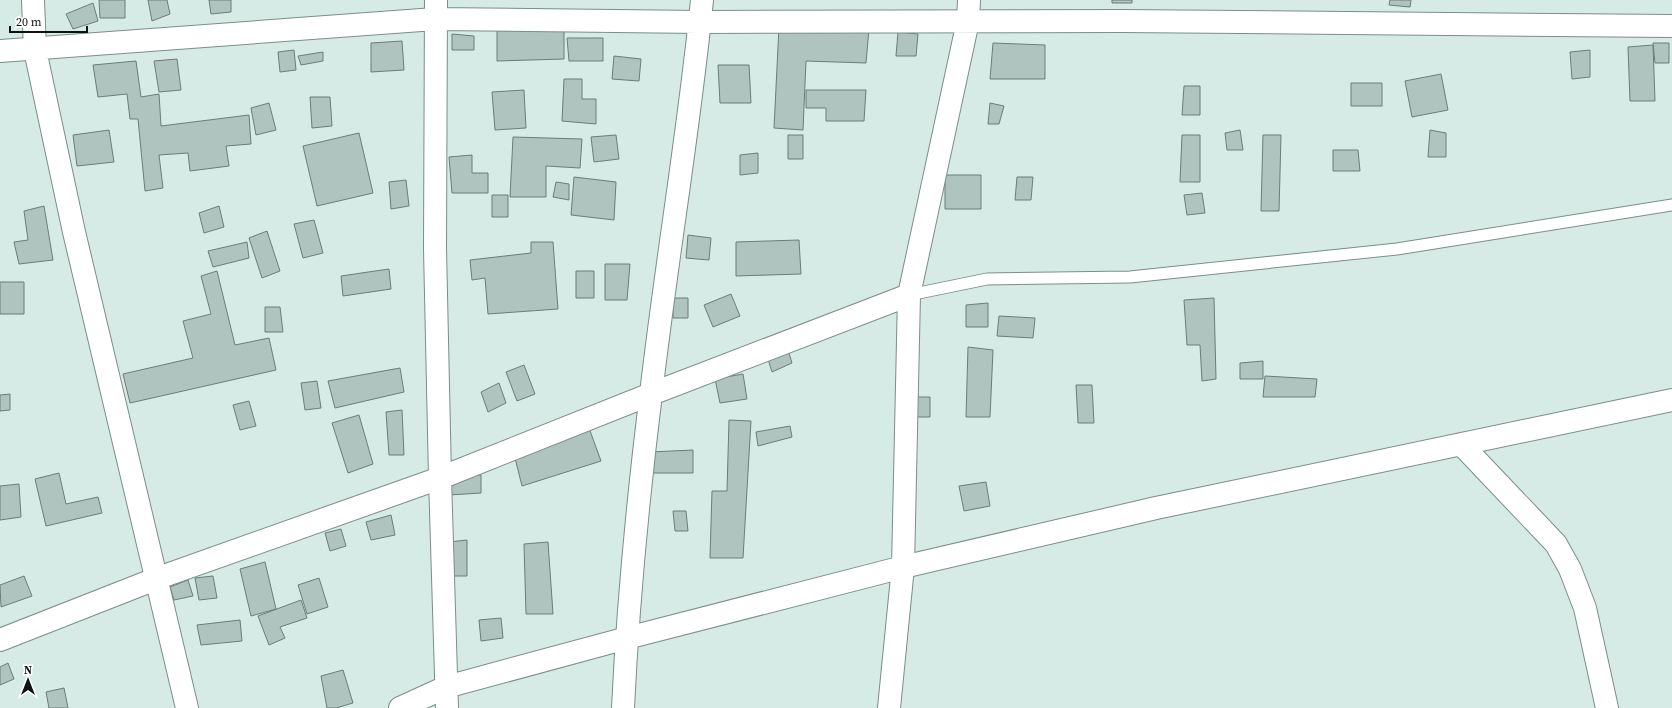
<svg xmlns="http://www.w3.org/2000/svg" width="1672" height="708" viewBox="0 0 1672 708" font-family="'Source Serif 4',serif">
	<style>
		.building { fill: #b0c4bf; stroke: #6a7d78 }
		.lines { fill: none; stroke-linecap: round; stroke-linejoin: round }
		.service-casing { stroke: #7b8e89; stroke-width: 13 }
		.minor-casing { stroke: #7b8e89; stroke-width: 24 }
		.service { stroke: #fff; stroke-width: 11 }
		.minor { stroke: #fff; stroke-width: 22 }
	</style>
	<rect width="100%" height="100%" fill="#d6ebe5"/>
	<path class="building" d="M99 0H125V18H100Z
		M148 0H167L170 14 152 21Z
		M209 0H231V12L211 14Z
		M1112 0H1132V3H1112Z
		M1390 0H1411L1410 7 1389 5Z
		M93 3 98 21 73 29 66 14Z
		M564 27V59L497 61V29Z
		M779 27 869 29 866 63 806 61 803 130 774 128Z
		M898 32 918 34 916 56H896Z
		M452 34 474 36V50H452Z
		M567 38H603V61H569Z
		M402 41 404 70 371 72V43Z
		M993 43 1045 45V79H990Z
		M1653 43H1669V63H1655Z
		M1653 45 1655 101H1630L1628 47Z
		M294 50 296 70 280 72 278 52Z
		M1590 50V77L1572 79 1570 52Z
		M323 52V61L301 65 298 56Z
		M614 56 641 59 639 81 612 79Z
		M177 59 181 90 159 92 154 61Z
		M136 61 141 97 159 94 161 126 249 115 251 144 226 146 229 166 190 171 188 153 159 155 163 188 145 191 138 119H130L127 94 98 97 93 65Z
		M718 65H749L751 103H720Z
		M1441 74 1448 110 1412 117 1405 81Z
		M564 79H582V99H596V124L562 121Z
		M1351 83H1382V106H1351Z
		M1184 86H1200V115H1182Z
		M524 90 526 128 495 130 492 92Z
		M806 90H866L864 121H826V108H806Z
		M310 97H330L332 126 312 128Z
		M269 103 276 130 256 135 251 108Z
		M990 103 1004 106 999 124H988Z
		M109 130 114 162 77 166 73 135Z
		M1240 130 1243 150H1227L1225 133Z
		M1430 130 1446 133V157H1428Z
		M359 133 373 193 317 206 303 146Z
		M616 135 619 159 594 162 591 137Z
		M788 135H803V159H788Z
		M1182 135H1200V182H1180Z
		M1263 135H1281L1279 211H1261Z
		M513 137 582 139 580 168 546 166V197H510Z
		M1333 150H1358L1360 171H1333Z
		M758 153V173L740 175V155Z
		M472 155V173H488V193H452L449 157Z
		M945 175H981V209H945Z
		M574 177 616 182 614 220 571 215Z
		M1017 177H1033L1031 200H1015Z
		M406 180 409 206 391 209 389 182Z
		M556 182 569 184V200L553 197Z
		M1202 193 1205 213 1187 215 1184 195Z
		M492 195H508V217H492Z
		M44 206 53 260 19 264 14 242 28 240 24 211Z
		M219 206 224 227 204 233 199 213Z
		M314 220 323 253 303 258 294 224Z
		M267 231 280 271 262 278 249 238Z
		M688 235 711 238 709 260 686 258Z
		M799 240 801 274 736 276V242Z
		M247 242 249 258 213 267 208 251Z
		M531 242H553L558 309 488 314 485 278 472 280 470 260 531 253Z
		M605 264H630L627 300H605Z
		M389 269 391 289 343 296 341 276Z
		M217 271 235 345 269 338 276 370 130 403 123 374 193 358 183 321 211 314 201 276Z
		M576 271H594V298H576Z
		M0 282H24V314H0Z
		M731 294 740 316 713 327 704 305Z
		M673 298H688V318H673Z
		M1214 298 1216 379 1202 381 1200 345H1187L1184 300Z
		M988 303V327H966V305Z
		M265 307H280L283 332H265Z
		M999 316 1035 318 1033 338 997 336Z
		M968 347 993 350 990 417H966Z
		M788 350 792 363 772 372 767 356Z
		M1263 361V379H1240V363Z
		M524 365 535 394 517 401 506 372Z
		M400 368 404 392 335 408 328 381Z
		M743 374 747 399 720 403 715 379Z
		M1265 376 1317 379 1315 397H1263Z
		M317 381 321 408 305 410 301 383Z
		M499 383 506 403 488 412 481 392Z
		M1076 385H1092L1094 423H1078Z
		M10 394V410L0 411V395Z
		M914 397H930V417H911Z
		M249 401 256 426 240 430 233 405Z
		M402 410 404 455H389L386 412Z
		M359 415 373 464 348 473 332 423Z
		M729 420 751 421 743 558H710L712 491H727Z
		M790 426 792 437 758 446 756 432Z
		M589 428 601 461 522 486 513 450Z
		M693 450V473H650V452Z
		M59 473 66 504 98 497 102 513 46 526 35 479Z
		M449 475H481V493L449 495Z
		M986 482 990 506 964 511 959 486Z
		M19 484 21 517 0 520V486Z
		M673 511H686L688 531H675Z
		M391 515 395 535 371 540 366 522Z
		M341 529 346 546 330 551 325 533Z
		M467 540V576H452L449 542Z
		M548 542 553 614H526L524 544Z
		M265 562 276 609 251 616 240 569Z
		M24 576 32 596 1 607 0 585Z
		M213 576 217 598 199 600 195 578Z
		M319 578 328 607 307 614 298 585Z
		M188 580 193 596 174 600 170 587Z
		M301 600 307 618 280 627 285 638 269 645 258 616Z
		M501 618 503 638 481 641 479 620Z
		M240 620 242 641 201 645 197 625Z
		M8 663 14 679 0 685V667Z
		M343 670 353 703 336 708H327L321 676Z
		M64 688 68 708H49L46 692Z"/>
	<g class="lines">
		<defs>
			<path id="service" d="M909 295 987 279 1130 277 1397 249 1672 205"/>
			<path id="minor" d="M33 0 35 50 74 232 187 708
				M436 0 435 248 440 478 447 708
				M0 51 435 19 700 22 1121 21 1672 26
				M1461 444 1556 544 1570 569 1585 608 1607 708
				M0 640 158 578 440 478 651 394 909 295
				M400 708 446 687 627 638 903 567 1156 508 1672 400
				M623 708C628 603 638 498 651 394 666 263 689 132 702 0
				M889 708 903 567 909 295 968 21 969 0"/>
		</defs>
		<use href="#service" class="service-casing"/>
		<use href="#minor" class="minor-casing"/>
		<use href="#service" class="service"/>
		<use href="#minor" class="minor"/>
	</g>
	<g transform="translate(28 680)" stroke="#ffffff" stroke-width="3" paint-order="stroke">
	<path d="M0-3L7 15L0 10L-7 15Z" fill="#0c1412"/>
	<text y="-6" font-size="11" font-weight="bold" text-anchor="middle" fill="#0c1412">N</text>
	</g>
	<path d="M10 26v6h77v-6" fill="none" stroke="#0c1412" stroke-width="2"/>
	<text x="16" y="26" font-size="12" fill="#0c1412" stroke="#ffffff" stroke-width="3" paint-order="stroke">20 m</text>
</svg>
